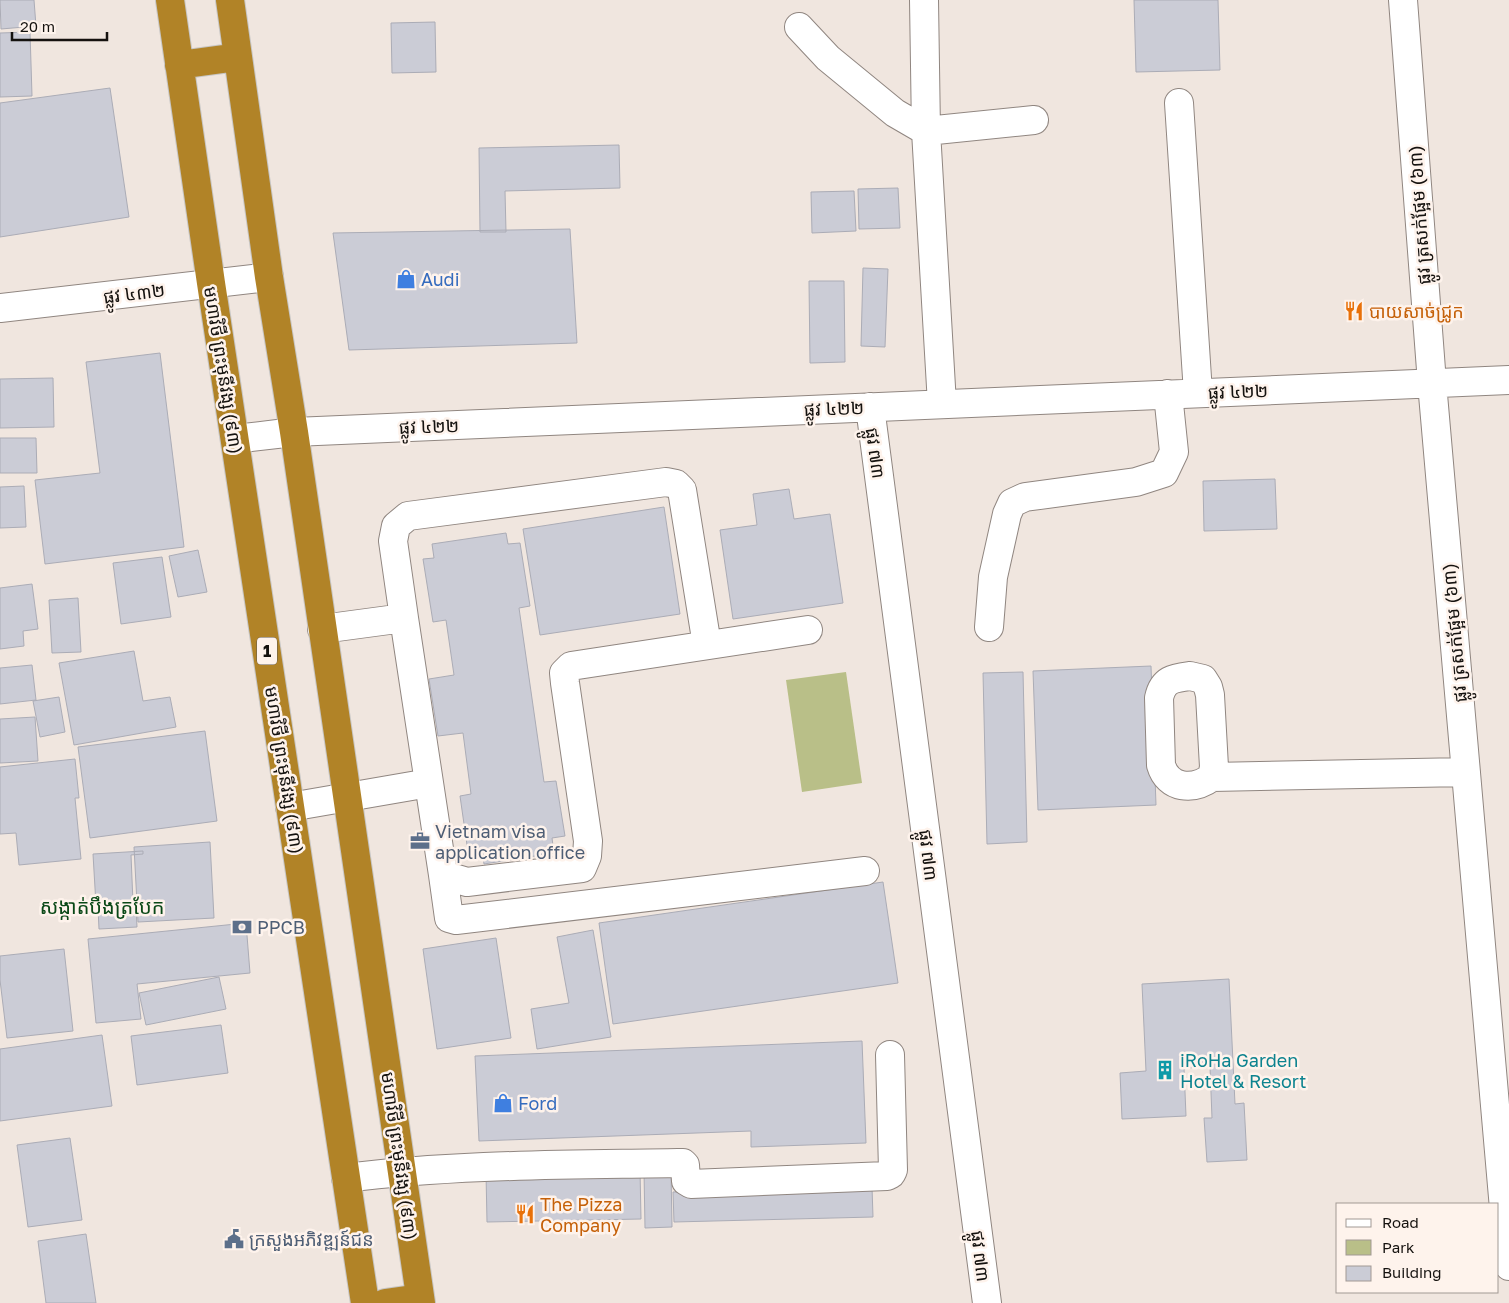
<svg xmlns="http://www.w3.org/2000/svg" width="1509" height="1303" viewBox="0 0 1509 1303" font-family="'Golos Text','Noto Sans Khmer',sans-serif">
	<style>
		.green { fill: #b9bf88 }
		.building { fill: #cbccd6; stroke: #abacb6 }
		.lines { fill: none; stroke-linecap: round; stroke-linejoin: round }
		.minor-casing { stroke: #908680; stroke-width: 30 }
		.highway-casing { stroke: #c7c6c5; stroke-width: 30 }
		.minor { stroke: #fff; stroke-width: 28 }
		.highway { stroke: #b18327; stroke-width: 28 }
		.labels { text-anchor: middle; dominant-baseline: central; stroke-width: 5; stroke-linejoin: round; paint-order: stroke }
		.shield { fill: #fef3ec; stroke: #5b5651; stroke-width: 1 }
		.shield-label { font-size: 16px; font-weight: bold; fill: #15120f }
		.street-label { font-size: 18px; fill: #15120f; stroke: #fef3ec }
		.shop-label { font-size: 18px; fill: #366cbe; stroke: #fef3ec; text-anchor: start }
		.food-label { font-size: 18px; fill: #c56008; stroke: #fef3ec; text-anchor: start }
		.service-label { font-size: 18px; fill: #4e5e75; stroke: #fef3ec; text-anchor: start }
		.culture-label { font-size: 18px; fill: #0d838f; stroke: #fef3ec; text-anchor: start }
		.quarter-label { font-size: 20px; fill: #094816; stroke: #fef3ec }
	</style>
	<rect width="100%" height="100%" fill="#f0e6df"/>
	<path class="green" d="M846 672 862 783 802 792 786 680Z"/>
	<path class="building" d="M0 0H34L36 26 1 29Z
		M1134 0H1218L1220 70 1136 72Z
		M435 22 436 72 392 73 391 23Z
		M30 32 32 96 0 97V33Z
		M110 88 129 217 0 237V103Z
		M619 145 620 188 505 191 506 232H480L479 148Z
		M898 188 900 228 859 229 858 189Z
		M854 191 856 231 812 233 811 192Z
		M570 229 577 343 349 350 333 233Z
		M863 268 888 269 885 347 861 346Z
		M809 281H844L845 362 810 363Z
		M160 353 184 547 45 564 35 480 100 473 86 362Z
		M53 378 54 427 0 428V379Z
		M0 438H36L37 473H0Z
		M1275 479 1277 529 1204 531 1203 481Z
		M24 486 26 527 0 528V487Z
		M789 489 794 519 830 514 843 603 733 619 720 530 757 525 753 494Z
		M664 507 680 614 540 635 523 529Z
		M506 533 508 544 520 543 530 606 519 608 544 782 556 781 565 836 552 838 554 853 484 864 482 850 468 852 460 796 471 794 463 733 438 736 429 679 454 675 446 620 433 622 423 559 434 558 432 544Z
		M198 550 207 592 178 597 169 556Z
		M162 557 171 617 121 624 113 563Z
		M32 584 38 629 23 631 24 646 0 649V588Z
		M78 598 81 652 52 653 49 600Z
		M134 651 143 701 170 697 176 727 74 745 59 663Z
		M32 665 36 700 0 704V668Z
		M1151 666 1156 805 1038 810 1033 671Z
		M1023 672 1027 842 987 844 983 673Z
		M59 697 65 732 40 737 33 701Z
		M35 717 38 761 0 763V719Z
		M205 731 217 821 90 838 78 747Z
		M75 759 79 798H75L81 859 19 865 16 833 0 834V767Z
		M210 842 214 918 138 922 134 847Z
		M143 851V854L131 855 133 903 96 905 93 854Z
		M883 882 898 983 613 1024 599 923Z
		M136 907 137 927 99 929 98 908Z
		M246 923 250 973 137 984 141 1019 96 1023 88 939Z
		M593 930 611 1037 537 1049 531 1009 569 1003 557 937Z
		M496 938 511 1038 437 1049 423 949Z
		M64 949 73 1031 7 1038 0 980V956Z
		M219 977 226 1009 146 1025 139 993Z
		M1229 979 1235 1104 1244 1103 1247 1160 1207 1162 1204 1118H1212L1210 1067 1184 1068 1186 1116 1122 1119 1120 1073 1146 1071 1142 984Z
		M221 1025 228 1073 137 1085 131 1036Z
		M102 1035 112 1106 0 1121V1049Z
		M862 1041 866 1143 751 1147V1131L479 1141 475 1056Z
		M70 1138 82 1220 28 1227 17 1145Z
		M640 1170 641 1219 487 1222 486 1173Z
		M644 1171H671L672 1227 645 1228Z
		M872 1187 873 1217 674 1222 673 1192Z
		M86 1234 96 1303H46L38 1241Z"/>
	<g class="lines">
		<defs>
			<path id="minor" d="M924 0 926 131 942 404
				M1403 0 1432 383 1509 1266
				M799 27 828 58 895 113 926 131 1034 120
				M1179 103 1198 393
				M0 308 269 277
				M870 407 987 1303
				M235 439 294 432 1509 380
				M404 618 393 541 396 526 408 516 666 482 676 484 682 490 707 645
				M989 627 993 577 1007 514 1012 503 1025 497 1136 482 1164 473 1174 452 1168 394
				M322 629 404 618 443 875 467 882 582 868 587 856 588 841 565 683 564 673 571 666 808 630
				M1190 676 1203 679 1208 687 1210 695 1214 767 1212 777C1193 791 1168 789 1161 765L1159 698C1163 679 1174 678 1190 676Z
				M1212 777 1466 772
				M290 807 429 783
				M443 875 449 918 456 920 865 871
				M346 1178C456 1164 567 1165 678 1163H683L685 1165 686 1181 691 1184 887 1176 891 1174 893 1170 890 1055"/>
			<path id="highway" d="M170 0 211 283 365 1303
				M230 0 269 277 294 432 421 1303
				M179 65 238 57
				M385 1303 420 1298"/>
		</defs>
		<use href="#minor" class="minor-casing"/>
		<use href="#highway" class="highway-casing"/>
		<use href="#minor" class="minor"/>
		<use href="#highway" class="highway"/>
	</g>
	<defs>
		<symbol id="shop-bare" viewBox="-9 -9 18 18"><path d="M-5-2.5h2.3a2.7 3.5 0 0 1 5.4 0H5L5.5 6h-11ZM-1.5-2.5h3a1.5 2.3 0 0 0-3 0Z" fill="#3f7fe0" stroke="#fef3ec" stroke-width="2.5" paint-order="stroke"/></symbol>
		<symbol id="restaurant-bare" viewBox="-9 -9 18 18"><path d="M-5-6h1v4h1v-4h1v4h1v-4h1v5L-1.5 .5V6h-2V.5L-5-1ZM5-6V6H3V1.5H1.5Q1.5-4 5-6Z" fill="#e8710a" stroke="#fef3ec" stroke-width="2.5" paint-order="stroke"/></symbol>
		<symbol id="office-bare" viewBox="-9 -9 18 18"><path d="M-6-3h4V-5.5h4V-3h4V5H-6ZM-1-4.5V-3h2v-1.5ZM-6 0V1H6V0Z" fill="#5c6f8a" stroke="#fef3ec" stroke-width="2.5" paint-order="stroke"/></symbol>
		<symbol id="bank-bare" viewBox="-9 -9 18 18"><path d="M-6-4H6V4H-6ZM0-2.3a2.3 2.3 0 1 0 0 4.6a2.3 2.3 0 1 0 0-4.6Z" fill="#5c6f8a" stroke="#fef3ec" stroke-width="2.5" paint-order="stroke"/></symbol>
		<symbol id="building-bare" viewBox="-9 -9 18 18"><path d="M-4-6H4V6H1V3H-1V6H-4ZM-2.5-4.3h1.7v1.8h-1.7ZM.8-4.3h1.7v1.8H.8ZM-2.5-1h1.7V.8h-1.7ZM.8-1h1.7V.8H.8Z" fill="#0f9aa8" stroke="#fef3ec" stroke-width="2.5" paint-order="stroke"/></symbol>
		<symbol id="civic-bare" viewBox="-9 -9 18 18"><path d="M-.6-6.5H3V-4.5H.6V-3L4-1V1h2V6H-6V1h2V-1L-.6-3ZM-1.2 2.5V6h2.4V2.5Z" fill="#5c6f8a" stroke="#fef3ec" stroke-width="2.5" paint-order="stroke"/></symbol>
	</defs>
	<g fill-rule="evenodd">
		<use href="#shop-bare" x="392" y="265" width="28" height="28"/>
		<use href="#restaurant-bare" x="1340" y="297" width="28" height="28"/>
		<use href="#office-bare" x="406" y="827" width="28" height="28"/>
		<use href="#bank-bare" x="228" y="913" width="28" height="28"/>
		<use href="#building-bare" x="1151" y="1056" width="28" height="28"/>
		<use href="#shop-bare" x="489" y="1089" width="28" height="28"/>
		<use href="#restaurant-bare" x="511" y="1200" width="28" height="28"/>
		<use href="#civic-bare" x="220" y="1225" width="28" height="28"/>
	</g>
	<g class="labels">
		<rect class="shield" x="257" y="637.5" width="20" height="27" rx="4"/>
		<g class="shield-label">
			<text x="267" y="651">1</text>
		</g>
		<g class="street-label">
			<text transform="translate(1419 215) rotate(-94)">ផ្លូវ ត្រសក់ផ្អែម (៦៣)</text>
			<text transform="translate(134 293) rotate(-7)">ផ្លូវ ៤៣២</text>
			<text transform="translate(224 370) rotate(81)">មហាវិថី ព្រះមុនីវង្ស (៩៣)</text>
			<text transform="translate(1238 391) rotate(-2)">ផ្លូវ ៤២២</text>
			<text transform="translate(834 408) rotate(-2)">ផ្លូវ ៤២២</text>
			<text transform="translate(429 426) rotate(-2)">ផ្លូវ ៤២២</text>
			<text transform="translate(876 453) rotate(82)">ផ្លូវ ៧៣</text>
			<text transform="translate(1454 633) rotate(-95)">ផ្លូវ ត្រសក់ផ្អែម (៦៣)</text>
			<text transform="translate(285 770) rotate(81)">មហាវិថី ព្រះមុនីវង្ស (៩៣)</text>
			<text transform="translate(929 855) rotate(83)">ផ្លូវ ៧៣</text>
			<text transform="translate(400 1156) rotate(82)">មហាវិថី ព្រះមុនីវង្ស (៩៣)</text>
			<text transform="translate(981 1256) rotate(83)">ផ្លូវ ៧៣</text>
		</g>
		<g class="shop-label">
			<text x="421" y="279">Audi</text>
			<text x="518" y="1103">Ford</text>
		</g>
		<g class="food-label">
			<text x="1369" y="311">បាយសាច់ជ្រូក</text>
			<text x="540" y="1204">The Pizza<tspan x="540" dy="21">Company</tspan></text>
		</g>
		<g class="service-label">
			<text x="435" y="831">Vietnam visa<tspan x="435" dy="21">application office</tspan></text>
			<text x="257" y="927">PPCB</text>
			<text x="249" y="1239">ក្រសួងអភិវឌ្ឍន៍ជន</text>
		</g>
		<g class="culture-label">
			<text x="1180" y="1060">iRoHa Garden<tspan x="1180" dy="21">Hotel &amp; Resort</tspan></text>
		</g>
		<g class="quarter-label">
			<text x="102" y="906">សង្កាត់បឹងត្របែក</text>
		</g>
	</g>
	<rect x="1336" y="1203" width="162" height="90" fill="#fef3ec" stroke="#a19994"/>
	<rect x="1346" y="1219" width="25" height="8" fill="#ffffff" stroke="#a19994"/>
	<text x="1382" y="1228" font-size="15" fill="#15120f">Road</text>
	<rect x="1346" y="1240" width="25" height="15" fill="#b9bf88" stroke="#a19994"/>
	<text x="1382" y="1253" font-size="15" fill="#15120f">Park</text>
	<rect x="1346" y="1266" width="25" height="15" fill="#cbccd6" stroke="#a19994"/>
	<text x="1382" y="1278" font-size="15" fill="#15120f">Building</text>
	<path d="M12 32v8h95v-8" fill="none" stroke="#15120f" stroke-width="2.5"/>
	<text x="20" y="32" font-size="15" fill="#15120f" stroke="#fef3ec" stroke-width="4" paint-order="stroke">20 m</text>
</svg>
